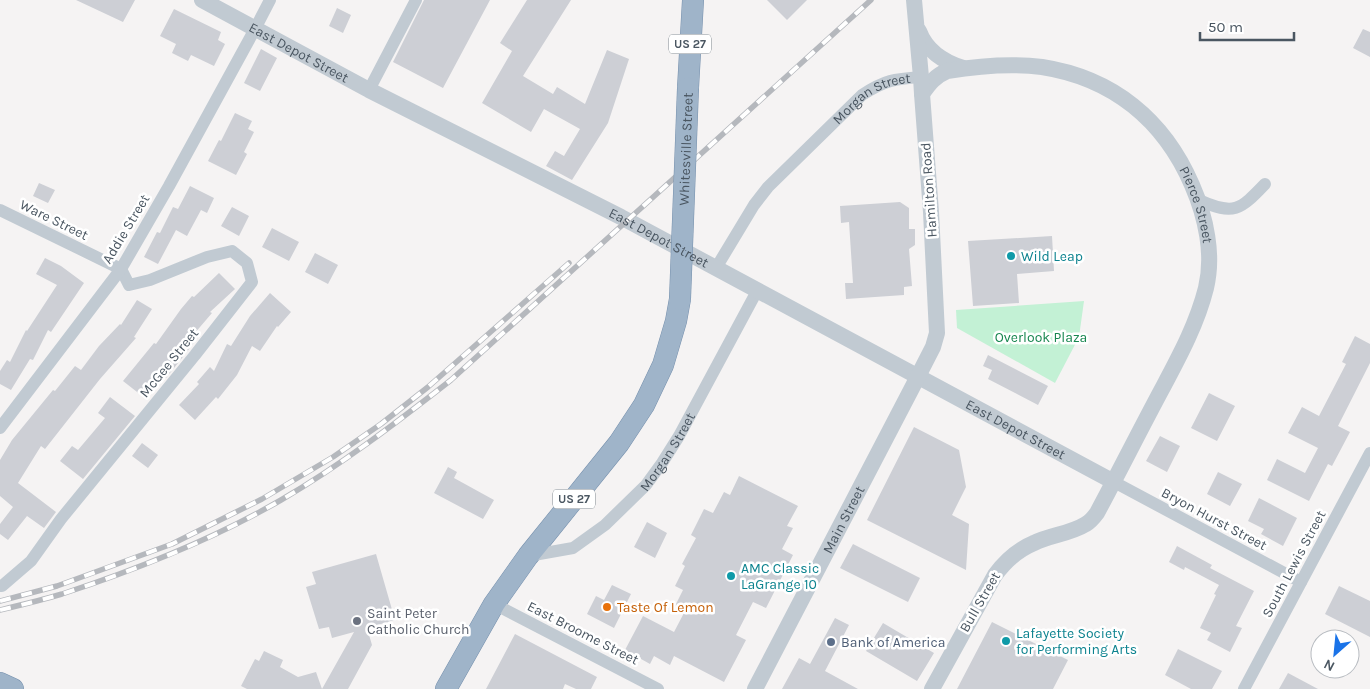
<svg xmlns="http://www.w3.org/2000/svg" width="1370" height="689" viewBox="0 0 1370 689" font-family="Karla,sans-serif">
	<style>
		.green { fill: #c3f1d5 }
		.building { fill: #cdcfd5 }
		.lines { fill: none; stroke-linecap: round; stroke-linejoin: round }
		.trunk-casing { stroke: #7690ad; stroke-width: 22 }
		.minor { stroke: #c1cad2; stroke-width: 12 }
		.tertiary { stroke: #c1cad2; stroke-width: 16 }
		.trunk { stroke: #9fb4c9; stroke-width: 21 }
		.rail-casing { stroke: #b5b8bd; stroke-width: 5.5 }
		.rail { stroke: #fff; stroke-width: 4; stroke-dasharray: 11; stroke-linecap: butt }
		.trunk-bridge-casing { stroke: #7690ad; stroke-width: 22; stroke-linecap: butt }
		.trunk-bridge { stroke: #9fb4c9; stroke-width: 21 }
		.culture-dot { fill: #0f9aa8; stroke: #fff; stroke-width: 2 }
		.food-dot { fill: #e8710a; stroke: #fff; stroke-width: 2 }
		.worship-dot { fill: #6b7280; stroke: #fff; stroke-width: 2 }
		.service-dot { fill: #5c6f8a; stroke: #fff; stroke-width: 2 }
		.labels { text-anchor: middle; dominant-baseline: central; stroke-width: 5; stroke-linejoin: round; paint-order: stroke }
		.shield { fill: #fff; stroke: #808990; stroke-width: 1 }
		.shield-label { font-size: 12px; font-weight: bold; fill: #4a5661 }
		.street-label { font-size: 14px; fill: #4a5661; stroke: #fff }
		.culture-label { font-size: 14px; fill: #0d838f; stroke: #fff; text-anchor: start }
		.park-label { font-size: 14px; fill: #17864f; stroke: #fff }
		.food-label { font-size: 14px; fill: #c56008; stroke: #fff; text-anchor: start }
		.worship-label { font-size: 14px; fill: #5b616d; stroke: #fff; text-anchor: start }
		.service-label { font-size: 14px; fill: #4e5e75; stroke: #fff; text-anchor: start }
	</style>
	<rect width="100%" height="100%" fill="#f5f3f3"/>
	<path class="green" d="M1084 301 1079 337 1055 383 957 328 956 310Z"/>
	<path class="building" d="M76 0H135L123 22Z
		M424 0H490L443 88 393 62Z
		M527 0H571L523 76 553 94 557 87 585 104 607 50 629 59 608 123 572 180 546 166 555 151 564 156 580 129 544 109 531 132 482 103 512 51 500 43Z
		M767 0H807L787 20Z
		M337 8 351 15 343 33 329 26Z
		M174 9 221 32 218 40 225 44 214 66 191 55 188 61 172 53 176 44 160 36Z
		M1363 29 1370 32V57L1353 48Z
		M261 49 277 58 260 91 244 83Z
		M235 113 252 121 248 129 254 132 244 152 247 154 236 175 208 161 219 140 221 141Z
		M39 183 55 190 48 203 33 196Z
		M190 186 214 198 207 213 201 210 187 236 176 230 158 264 144 257 157 232 160 233 173 207 178 209Z
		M900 202 909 208V229H915V245L909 249 912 286 904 287V295L846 299 845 283H853L849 222 841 223 840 206Z
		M232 207 249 216 239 236 221 226Z
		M272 228 299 242 289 261 262 247Z
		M1052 236 1054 271 1017 274 1019 303 973 306 968 241Z
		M315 253 338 265 328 284 305 272Z
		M45 258 61 266 84 283 51 332 48 330 33 360 30 359 11 390 0 384V371L7 360 10 362 26 330 27 331 57 285 36 274Z
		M219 273 235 289 210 312 212 313 194 334 198 337 186 353 166 378 164 377 146 399 123 381 154 343 156 344 181 309 192 296 194 297Z
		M270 293 291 312 278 327 277 326 260 351 252 346 237 375 218 399 216 397 195 420 179 405 199 384 197 382 210 367 214 371 227 344 231 346 250 316Z
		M137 300 152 309 134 337 136 338 100 379 45 449 41 446 18 483 56 512 44 528 27 516 8 540 0 534V524L13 507 0 496V460L12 440 53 390 55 391 75 366 81 370 99 346 120 324 121 325Z
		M1355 336 1370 344V363L1338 426 1350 432 1332 466 1328 464 1309 501 1267 480 1277 459 1305 473 1318 448 1288 433 1302 407 1319 416 1346 364 1342 362Z
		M988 355 1048 386 1038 405 988 379 992 370 983 366Z
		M1209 393 1235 406 1217 441 1191 428Z
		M110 397 135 416 83 479 60 461 72 446 78 450 105 418 98 413Z
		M914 427 959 450 966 487 952 515 969 524 966 570 867 520Z
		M1160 436 1180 446 1167 472 1146 461Z
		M142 443 158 455 148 468 132 456Z
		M448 467 457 472 454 478 494 500 483 519 434 493Z
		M1218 472 1242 484 1230 506 1207 494Z
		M739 476 798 506 787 526 793 528 782 549 793 555 766 608 753 602 736 635 746 640 724 682 674 656 670 665 654 656 650 664 625 650 643 616 674 632 685 611 675 606 683 590 675 586 685 566 682 564 696 538 691 535 704 509 713 513 724 492 730 495Z
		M1259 498 1297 518 1283 546 1261 534 1264 529 1248 521Z
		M647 522 667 533 655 558 634 547Z
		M853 544 920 578 908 602 840 568Z
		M1177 546 1212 565 1210 568 1254 591 1236 626 1242 628 1230 652 1207 640 1211 633 1200 628 1216 595 1214 594 1219 585 1185 567 1184 570 1169 562Z
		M376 554 395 620 367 628 372 645 348 689H247L241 686 255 659 259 661 264 651 283 660 280 667 298 677 316 672 322 689 354 632 332 638 329 627 319 629 306 587 316 584 312 572Z
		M612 585 631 594 614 628 587 614 596 596 604 600Z
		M1339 586 1370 601V637L1325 614Z
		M835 618 849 625 825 671 858 689H782L799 658 810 664Z
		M992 622 1068 660 1053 689H957Z
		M883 623 934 653 917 681 866 651Z
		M515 634 597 677 591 689H576L565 684 563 689H486Z
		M1178 649 1222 671 1212 689H1191L1165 675Z
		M1288 673 1318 689H1279Z"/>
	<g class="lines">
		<defs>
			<path id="trunk" d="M688 88 693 0
				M0 683 13 689
				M446 689 494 604 528 556 619 443 644 405 663 365 676 321 680 299"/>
		</defs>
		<use href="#trunk" class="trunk-casing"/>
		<g class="minor">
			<path d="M369 90 416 0"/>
			<path d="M1199 200C1234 216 1240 210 1265 184"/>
			<path d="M0 210 121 269 129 285 150 280 207 257 232 251 247 263 252 282 195 355 61 519 31 561 2 586H0"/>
			<path id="s1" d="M716 268 754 205 768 187 862 95C885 80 894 79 921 77"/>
			<path d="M0 428 121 269 169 186 255 29 270 0"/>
			<path d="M1114 482 1301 582"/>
			<path id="s2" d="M528 556 573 548 605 525 646 485 662 463 679 436 757 291"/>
			<path d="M494 604 658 689"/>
			<path d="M1244 689 1370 453"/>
		</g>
		<g class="tertiary">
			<path id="s3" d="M202 0 369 90 621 217 1114 482"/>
			<path d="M919 31C926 50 944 62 963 68"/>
			<path id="s4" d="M922 94C929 84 935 76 947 71 978 66 1010 63 1042 67 1113 78 1164 120 1192 185 1206 217 1214 255 1206 288 1197 324 1179 357 1162 389 1140 430 1119 472 1097 513 1094 517 1090 522 1086 524 1070 534 1050 535 1034 543 1017 550 1006 560 995 575L932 689"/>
			<path id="s5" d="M755 689 912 388 933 347 937 333 931 212 922 94 921 77 914 0"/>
		</g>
		<use href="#trunk" class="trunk"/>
		<defs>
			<path id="rail" d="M0 601 57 586 172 544 262 499 333 457 381 424 428 387 569 263
				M0 610C21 605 42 600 62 594 138 569 212 540 281 500 341 465 396 423 451 380L871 0"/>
		</defs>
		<use href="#rail" class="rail-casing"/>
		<use href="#rail" class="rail"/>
		<defs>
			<g id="trunk-bridge">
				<path id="s6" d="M680 299 688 88"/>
			</g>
		</defs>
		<use href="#trunk-bridge" class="trunk-bridge-casing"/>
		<use href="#trunk-bridge" class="trunk-bridge"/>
	</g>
	<g class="culture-dot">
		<circle cx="1011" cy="256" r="5"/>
		<circle cx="731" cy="576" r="5"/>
		<circle cx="1006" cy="641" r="5"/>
	</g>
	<circle class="food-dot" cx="607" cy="607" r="5"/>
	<circle class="worship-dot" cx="357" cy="621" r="5"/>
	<circle class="service-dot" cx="831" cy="642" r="5"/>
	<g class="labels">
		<g class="shield">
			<rect x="669" y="34.5" width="42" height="19" rx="4"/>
			<rect x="553" y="489.5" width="42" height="19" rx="4"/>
		</g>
		<g class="shield-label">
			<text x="690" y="44">US 27</text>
			<text x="574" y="499">US 27</text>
		</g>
		<g class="street-label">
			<text stroke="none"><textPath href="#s3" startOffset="110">East Depot Street</textPath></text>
			<text stroke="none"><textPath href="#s1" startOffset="235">Morgan Street</textPath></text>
			<text stroke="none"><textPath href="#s6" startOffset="150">Whitesville Street</textPath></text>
			<text transform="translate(929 190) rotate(-94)">Hamilton Road</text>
			<text stroke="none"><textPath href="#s4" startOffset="350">Pierce Street</textPath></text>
			<text transform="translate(54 220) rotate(26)">Ware Street</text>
			<text transform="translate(126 229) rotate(-59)">Addie Street</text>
			<text stroke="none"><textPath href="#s3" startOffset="515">East Depot Street</textPath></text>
			<text transform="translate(169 363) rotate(-51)">McGee Street</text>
			<text stroke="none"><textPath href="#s3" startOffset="920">East Depot Street</textPath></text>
			<text stroke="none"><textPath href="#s2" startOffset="182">Morgan Street</textPath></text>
			<text transform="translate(1214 519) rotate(28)">Bryon Hurst Street</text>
			<text stroke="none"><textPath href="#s5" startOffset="191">Main Street</textPath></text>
			<text transform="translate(1294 564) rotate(-62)">South Lewis Street</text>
			<text transform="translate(980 602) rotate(-60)">Bull Street</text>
			<text transform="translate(583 633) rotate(27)">East Broome Street</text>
		</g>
		<g class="culture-label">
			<text x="1021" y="256">Wild Leap</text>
			<text x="741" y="568">AMC Classic<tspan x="741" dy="16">LaGrange 10</tspan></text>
			<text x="1016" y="633">Lafayette Society<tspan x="1016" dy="16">for Performing Arts</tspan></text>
		</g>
		<g class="park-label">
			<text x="1041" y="337">Overlook Plaza</text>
		</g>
		<g class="food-label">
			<text x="617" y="607">Taste Of Lemon</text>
		</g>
		<g class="worship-label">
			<text x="367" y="613">Saint Peter<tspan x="367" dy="16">Catholic Church</tspan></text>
		</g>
		<g class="service-label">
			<text x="841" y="642">Bank of America</text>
		</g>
	</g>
	<g transform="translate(1335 654) rotate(207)"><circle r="24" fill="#ffffff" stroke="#b7bbc0"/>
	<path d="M0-4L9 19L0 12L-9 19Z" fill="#1a73e8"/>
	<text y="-8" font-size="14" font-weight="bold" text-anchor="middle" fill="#4a5661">N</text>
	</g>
	<path d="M1200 32v8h94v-8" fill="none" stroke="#4a5661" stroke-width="2.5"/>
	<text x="1208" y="32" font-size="15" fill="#4a5661" stroke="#ffffff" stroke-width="4" paint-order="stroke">50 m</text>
</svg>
